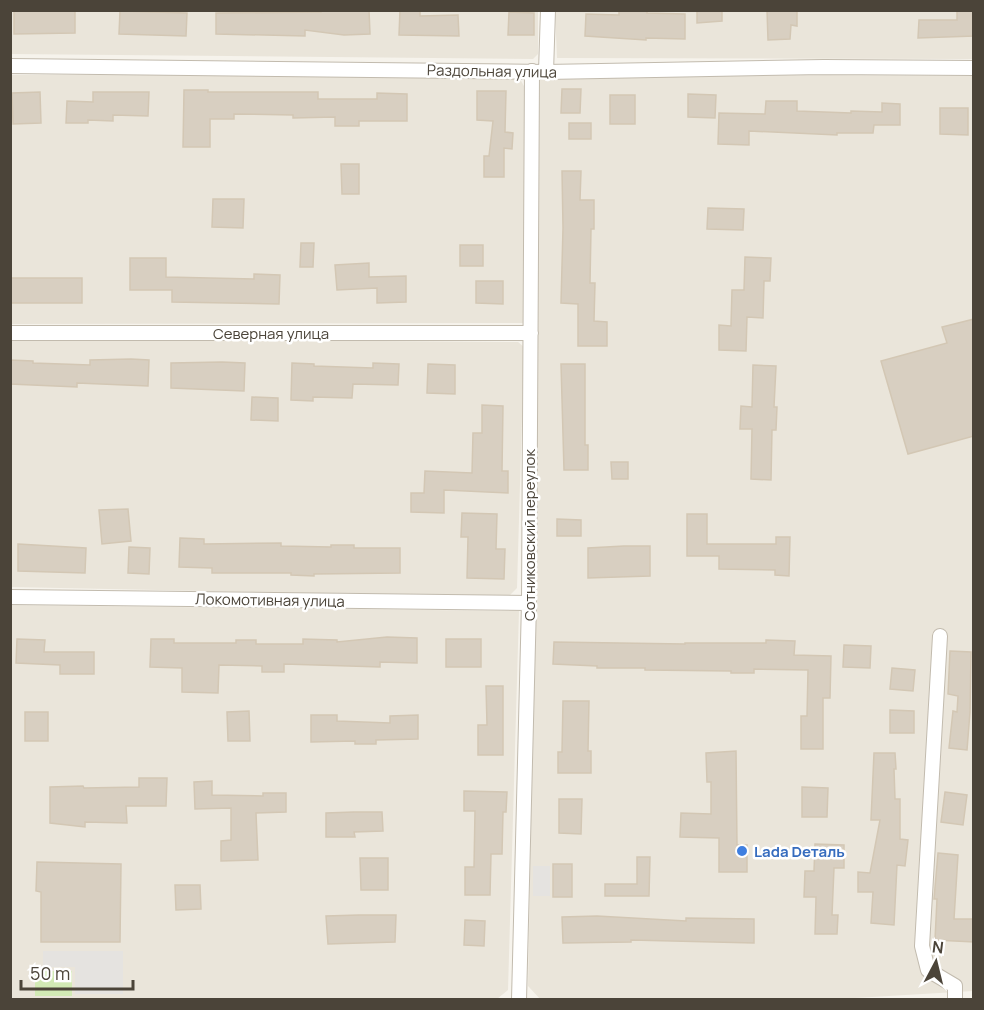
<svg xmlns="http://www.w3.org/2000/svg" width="984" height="1010" viewBox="0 0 984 1010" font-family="Manrope,sans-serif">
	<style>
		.residential { fill: #eae5da }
		.green { fill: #d2eab5 }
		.parking { fill: #e5e3e0 }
		.building { fill: #d8cfc1; stroke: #d3c7b4; stroke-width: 1.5 }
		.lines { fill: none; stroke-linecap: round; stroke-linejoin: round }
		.minor-casing { stroke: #c2bbae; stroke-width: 16 }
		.minor { stroke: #fff; stroke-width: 14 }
		.shop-dot { fill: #3f7fe0; stroke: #fff; stroke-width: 2 }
		.labels { text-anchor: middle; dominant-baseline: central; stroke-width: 5; stroke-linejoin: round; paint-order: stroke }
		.street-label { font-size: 15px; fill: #4b4439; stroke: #fff }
		.shop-label { font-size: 15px; font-weight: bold; fill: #366cbe; stroke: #fff; text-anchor: start }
	</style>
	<rect width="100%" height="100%" fill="#f6f3ec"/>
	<path class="residential" d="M11 11H538V54L533 59 11 54Z
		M555 11H973V59L557 58Z
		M10 75H507L520 79 525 88 524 323 11 324Z
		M826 75 973 76V991L855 998 541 1000 528 986 535 601 539 77Z
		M11 338 518 342 524 347 517 588 510 595 499 597 11 587Z
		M11 605 519 611 508 990 497 999 11 998Z"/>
	<path class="green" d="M35 971H72V996H35Z"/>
	<path class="parking" d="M533 866H550V896H533Z
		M43 951H123V994H75V967H43Z"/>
	<path class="building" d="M14 10H75V33L14 34Z
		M321 10H369L370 34 344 35 305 30V36L216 34V13L321 12Z
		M400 10H420V16L458 15 459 36 399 35Z
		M619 10H647V13L685 14V39L646 38V40L585 36 586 14 619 15Z
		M697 10H722V21L697 23Z
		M767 10H797V26L791 25 790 39 768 40Z
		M120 11 187 13 186 36 119 34Z
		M957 11H974V36L918 38 919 20H957Z
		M509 12 534 13V35H508Z
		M562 89H581L580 113H561Z
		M184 90H208V92H318V99H377V93L407 94V121H359V126H335V117L293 118V115L234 114V119H210V147H183Z
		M477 91H506L505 132 513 133 512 149 504 148V177H484V156H489L493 121 477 120Z
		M40 92 41 123 13 124 12 93Z
		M93 92H149L148 116 113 115V121L88 120V123H66L67 101 93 102Z
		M688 94 716 95 715 118 688 117Z
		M610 95H635V124H610Z
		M766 101H797V111L851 113V111L882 112V103L900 104V125H874L873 133H837V135L749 131V145L718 144 719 113 765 114Z
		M940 108H968V135L940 134Z
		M569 123H591V139H569Z
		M341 164H359V194H342Z
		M562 171H581L580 200H594V229H591L590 283H595L594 321 607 322V346H578V304L561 303 563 228Z
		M213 199H244L243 228 212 227Z
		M708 208 744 209 743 230 707 229Z
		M301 243H314L313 267H300Z
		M460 245H483V266H460Z
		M745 257 771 258 770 281H764L763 318 747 317 746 351 719 350V325L731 326 732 290H744Z
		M130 258H166V277L254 279V274L280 275 279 304 172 302V290H130Z
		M369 263V277L406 276V302L377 303V288L337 290 335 265Z
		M11 278H82V303H10Z
		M476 281H503V304L476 303Z
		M974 319V436L908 454 881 361 947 343 942 327Z
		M131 359 149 360 148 386 77 383V387L10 384V360L33 361V363L90 365V360Z
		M222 362 245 363 244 391 171 388V363Z
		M292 363 314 364V366L373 368V363L399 364 398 385 353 384 352 398 313 397V401L291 400Z
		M428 364 455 365V394L427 393Z
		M561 364H585V445H588V470H564Z
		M753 365 776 366 774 407H777L776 430H772L771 480 751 479 752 429H740L741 406 752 407Z
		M252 397 278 398V421L251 420Z
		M482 405 503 406 502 471H508V493L444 490V513L411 512V493H424L425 471 472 473 473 433H482Z
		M611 462H628V479H612Z
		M128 509 131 541 102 544 99 510Z
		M462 513 497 514 496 549H505L504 579 467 578 468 537H461Z
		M687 514H707V544H776V537H790L789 576 775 575V570L719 569V556H687Z
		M557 519 581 520V536H557Z
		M180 538 204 539V544L281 543V546L331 547V545H354V548H400V573L314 574V576L291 575V573H212V568L179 567Z
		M18 544 86 548 85 573 18 571Z
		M624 546H650V576L588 578V548Z
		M129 547 150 548 149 574 128 573Z
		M387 637 417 638V663L380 662V667L284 664V672H262V666L219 665 218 693 182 692V668L150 667 151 639H174V643H236V640H256V644H303V639L337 640V642Z
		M17 639 45 640 44 652H94V674H60V665L16 663Z
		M446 639H481V667H446Z
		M766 640 795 641 794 655 831 656 830 698H823V749H801V716H807L808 670 754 669V673H731V671L645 670V668H597V666L553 664 554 642 685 644V643H766Z
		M844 645 871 646 870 668 843 667Z
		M950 651 971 652 970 712 967 750 949 748 953 711 957 712 958 696 948 694Z
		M892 668 915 670 913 691 890 689Z
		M486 686H503V755H478V725H487Z
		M563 701H589L588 751H591V773H558V752H562Z
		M890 710 914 711V733H890Z
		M249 711 250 741H228L227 712Z
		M25 712H48V741H25Z
		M311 715H337V721L390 723V716L418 715V739L376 740V744H355V741L311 742Z
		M736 751 737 845H747V872H719V838L680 837 681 813 711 814V782H707L706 753Z
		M874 753H895L896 769H894L895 799H900V839L908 840 905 866 897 865 894 925 871 923 873 892H858V872L870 873 880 820H871Z
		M139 778H167L166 806H126L127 823 85 822V827L50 823V787L83 786 84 788 139 787Z
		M212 781V795L263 796V793H286V812L256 813 258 860 221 861V841L231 840V808L195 809 194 782Z
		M802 787 828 788 827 817H802Z
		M464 791 507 792 506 812H503L502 854H491L490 895H465V867H474L475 811H464Z
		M945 792 967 795 963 825 941 822Z
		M559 799H582L581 834 559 833Z
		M354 812H382L383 831 354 832 355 837H326V813Z
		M815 844 844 845V868H834L832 915H838L837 934H815L816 897H804L805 871H814Z
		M938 853 958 855 954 919H974V942L935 940 937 899H934Z
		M637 857H650L649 896H605V884H637Z
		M360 858H388V890H361Z
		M37 862 121 864 120 942H41V892L36 891Z
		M553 864H572V897H553Z
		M175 885H200L201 909 176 910Z
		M359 915H396L395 942 328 944 326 916Z
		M597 916 686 921V918L754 919V943L631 940V942L563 943 562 917Z
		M465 920 485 921 484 946 464 945Z"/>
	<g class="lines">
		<defs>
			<path id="minor" d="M10 66 546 72 824 67 974 68
				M546 72 548 10
				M10 333H531
				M10 597 529 603
				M940 636 922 946 928 970 955 986V1000
				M519 1000 529 603 532 71"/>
		</defs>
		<use href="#minor" class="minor-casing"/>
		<use href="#minor" class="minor"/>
	</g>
	<circle class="shop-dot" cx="742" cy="851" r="6"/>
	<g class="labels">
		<g class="street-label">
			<text transform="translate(492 71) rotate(1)">Раздольная улица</text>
			<text x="271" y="333">Северная улица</text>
			<text transform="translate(529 535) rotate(-90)">Сотниковский переулок</text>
			<text transform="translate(270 600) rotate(1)">Локомотивная улица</text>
		</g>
		<g class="shop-label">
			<text x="754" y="851">Lada Dеталь</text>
		</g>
	</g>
	<rect width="984" height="1010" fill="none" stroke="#4b4439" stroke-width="24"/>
	<g transform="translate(936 962) rotate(7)" stroke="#ffffff" stroke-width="4.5" paint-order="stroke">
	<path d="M0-4.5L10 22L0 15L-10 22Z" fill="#4b4439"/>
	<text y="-9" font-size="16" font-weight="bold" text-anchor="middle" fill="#4b4439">N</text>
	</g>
	<path d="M21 980v9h112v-9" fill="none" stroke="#4b4439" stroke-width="3"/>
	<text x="30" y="980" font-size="18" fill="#4b4439" stroke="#ffffff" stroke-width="4.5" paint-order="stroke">50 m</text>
</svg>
